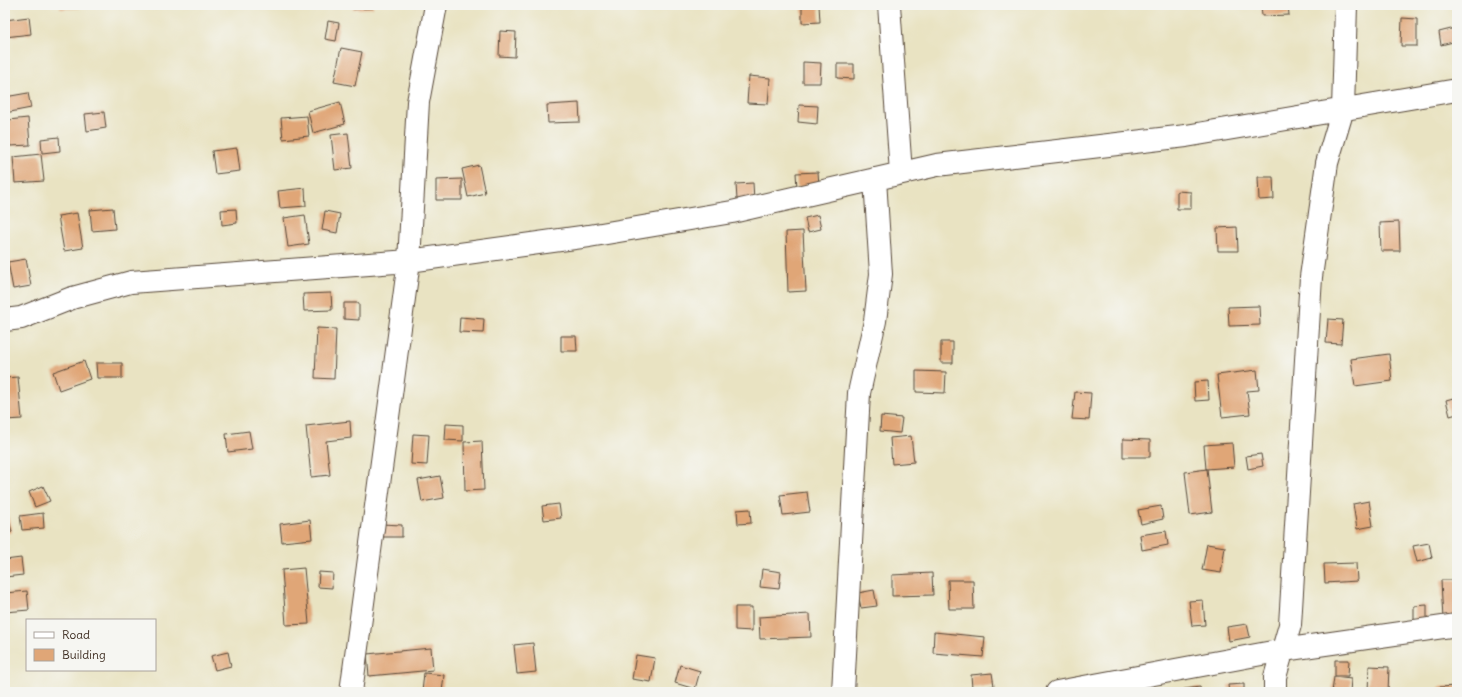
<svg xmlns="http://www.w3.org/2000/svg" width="1462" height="697" viewBox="0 0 1462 697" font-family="Delius,sans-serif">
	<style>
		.building { fill: #e0a677 }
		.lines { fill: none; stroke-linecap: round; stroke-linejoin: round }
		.minor-casing { stroke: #554637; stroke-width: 24 }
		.minor { stroke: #fff; stroke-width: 22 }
	</style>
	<rect width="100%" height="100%" fill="#f6f6f2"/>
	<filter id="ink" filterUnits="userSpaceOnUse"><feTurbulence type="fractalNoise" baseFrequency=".025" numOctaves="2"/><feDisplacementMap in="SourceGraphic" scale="8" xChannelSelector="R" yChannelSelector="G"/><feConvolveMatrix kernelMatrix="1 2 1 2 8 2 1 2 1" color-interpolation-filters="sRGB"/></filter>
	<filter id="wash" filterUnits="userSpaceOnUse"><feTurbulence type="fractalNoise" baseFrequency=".012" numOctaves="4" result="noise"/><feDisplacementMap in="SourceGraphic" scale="16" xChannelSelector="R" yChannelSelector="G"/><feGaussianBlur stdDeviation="0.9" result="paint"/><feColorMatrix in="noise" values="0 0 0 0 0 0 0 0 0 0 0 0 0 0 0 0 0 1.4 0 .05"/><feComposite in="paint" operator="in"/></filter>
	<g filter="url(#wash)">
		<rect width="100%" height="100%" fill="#e9e3c2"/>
		<g id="blocks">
			<path class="building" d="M60 5H79L80 8 60 9Z
				M353 5H373V8L353 9Z
				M802 5H819L820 22 802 23Z
				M1261 5H1288L1289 15 1262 16Z
				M29 17 31 34 5 37V20Z
				M1402 18 1417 19V46H1401Z
				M328 21 339 23 336 41 325 39Z
				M1455 28 1457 41 1441 45 1439 32Z
				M500 31 516 32 515 57 499 56Z
				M341 48 362 52 355 86 334 82Z
				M803 62 821 63 820 83H803Z
				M837 64H854V79L837 78Z
				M749 76 770 78 768 104 747 103Z
				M28 93 31 108 5 113V97Z
				M340 102 345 124 313 133 308 111Z
				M579 103 580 122 548 123 547 105Z
				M799 105 818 106 817 124 798 122Z
				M104 112 106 128 87 131 85 114Z
				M307 116 309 136 283 139 281 118Z
				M28 118 30 145 10 146 8 120Z
				M348 133 352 168 335 170 331 135Z
				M59 137 60 151 42 153 41 139Z
				M237 148 240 171 215 174 212 151Z
				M41 154 44 181 15 183 13 157Z
				M479 165 485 193 468 197 462 169Z
				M818 172 819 186 797 188 796 173Z
				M1258 177H1273L1274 199 1259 200Z
				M462 179V200H436V180Z
				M753 183 754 200H737L736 184Z
				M305 188 306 206 280 208 278 191Z
				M1177 191 1191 192V209H1177Z
				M113 208 115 229 92 231 90 210Z
				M236 209 237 223 222 225 221 210Z
				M325 211 340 214 337 233 322 230Z
				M77 213 83 248 64 251 58 216Z
				M305 215 309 244 288 247 284 218Z
				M818 215 821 229 808 232 805 218Z
				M1399 222 1400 251H1381L1380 223Z
				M1237 227 1238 251H1218L1217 228Z
				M803 231 806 291 788 292 786 232Z
				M26 259 31 286 13 289 8 262Z
				M331 293 332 310 304 311 303 294Z
				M344 303H359V320L344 319Z
				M1259 306 1260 325 1229 326 1228 307Z
				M460 317 484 319 483 333 459 332Z
				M1328 319 1343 320 1341 344 1326 343Z
				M317 328 336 329 334 379 315 378Z
				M561 336H576L577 351H561Z
				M941 342H953V363H941Z
				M1389 354 1392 381 1355 386 1351 359Z
				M84 361 90 379 59 390 53 372Z
				M96 363H122V378H97Z
				M1257 370 1259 390 1247 391 1250 414 1222 417 1217 375Z
				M916 371 946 372 945 393 916 392Z
				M18 377 22 419 5 420V378Z
				M1208 381 1209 400 1195 401 1194 382Z
				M1075 392 1091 393 1089 420 1072 419Z
				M1457 397V414L1450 416 1446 400Z
				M881 416 902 418 900 433 880 431Z
				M350 421 351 438 326 441 330 475 311 477 306 426Z
				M446 424 463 425V441L445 440Z
				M249 431 252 449 228 452 226 434Z
				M413 434 429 435 427 465 411 464Z
				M911 436 914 462 892 464 890 438Z
				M1123 439 1150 440V457H1123Z
				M482 441 484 490 465 491 464 442Z
				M1232 443 1234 467 1206 469 1204 445Z
				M1261 454 1263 466 1248 469 1246 456Z
				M1207 469 1212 512 1190 515 1185 472Z
				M440 476 444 498 422 502 418 480Z
				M43 486 50 501 35 507 29 492Z
				M807 492 810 512 783 515 780 495Z
				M1369 501 1373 526 1357 529 1353 504Z
				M559 504 561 518 544 520 542 506Z
				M5 505 12 532 5 534Z
				M1161 506 1163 519 1141 524 1138 510Z
				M750 509 751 523 738 524 737 510Z
				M43 513 44 528 22 530 20 516Z
				M310 520 312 539 282 542 280 524Z
				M381 524 402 525V537H380Z
				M1166 531 1168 545 1142 550 1140 535Z
				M1429 543 1432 558 1417 562 1413 546Z
				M1207 544 1225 547 1221 573 1202 570Z
				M21 558 23 575 5 577V560Z
				M1356 563 1357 581 1325 583 1324 564Z
				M304 568 309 624 286 625 282 570Z
				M762 569 781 572 779 589 760 587Z
				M319 572 333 573 332 588 318 587Z
				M932 573 933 595 892 596V575Z
				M948 580H973L974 609H949Z
				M1441 580H1457V620H1443Z
				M874 590 877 606 861 608 858 593Z
				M27 591 29 610 5 612V593Z
				M1203 600 1205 625 1192 626 1189 601Z
				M1427 605V624L1414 625V606Z
				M735 607H752V631L735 630Z
				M810 614 811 637 760 639 759 617Z
				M1247 624 1250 637 1229 641 1227 627Z
				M934 632 985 637 983 657 933 653Z
				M533 643 536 672 517 674 514 645Z
				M431 648 433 670 369 676 367 654Z
				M228 652 231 666 215 670 211 656Z
				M636 655 655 658 651 682 632 679Z
				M1335 660H1349L1348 676H1335Z
				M680 665 700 671 695 689 675 683Z
				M1369 666 1389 667 1388 692H1368Z
				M5 669H7L8 692H5Z
				M424 673 444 675 442 692H422Z
				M992 673 994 686 972 688 971 675Z
				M1334 677 1351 679 1350 692H1332Z
				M1244 684V692H1229L1228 685Z
				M1457 686V692H1439V687Z
				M1200 687 1201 692H1184V689Z"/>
		</g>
	</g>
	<g filter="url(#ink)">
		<use href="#blocks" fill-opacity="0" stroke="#554637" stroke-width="1"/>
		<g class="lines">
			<defs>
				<path id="minor" d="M889 5 901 173
					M5 320 21 318 72 298 131 282 409 261 589 236 732 212 937 165 1186 136 1457 90
					M351 692 409 261 418 102 436 5
					M843 692 859 393 875 321 881 274 875 179
					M1057 692 1283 650 1457 625
					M1275 692V677L1290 625 1311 277 1327 163 1343 109 1346 5"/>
			</defs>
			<use href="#minor" class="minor-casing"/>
			<use href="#minor" class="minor"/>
		</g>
	</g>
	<rect width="1462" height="697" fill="none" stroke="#f6f6f2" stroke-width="20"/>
	<rect x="26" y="619" width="130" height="52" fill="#f6f6f2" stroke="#aba49d"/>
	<rect x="34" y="632" width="20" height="6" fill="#ffffff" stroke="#aba49d"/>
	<text x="62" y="639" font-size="12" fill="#3b2a1e">Road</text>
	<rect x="34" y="649" width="20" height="12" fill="#e0a677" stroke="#aba49d"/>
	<text x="62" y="659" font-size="12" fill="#3b2a1e">Building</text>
</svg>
